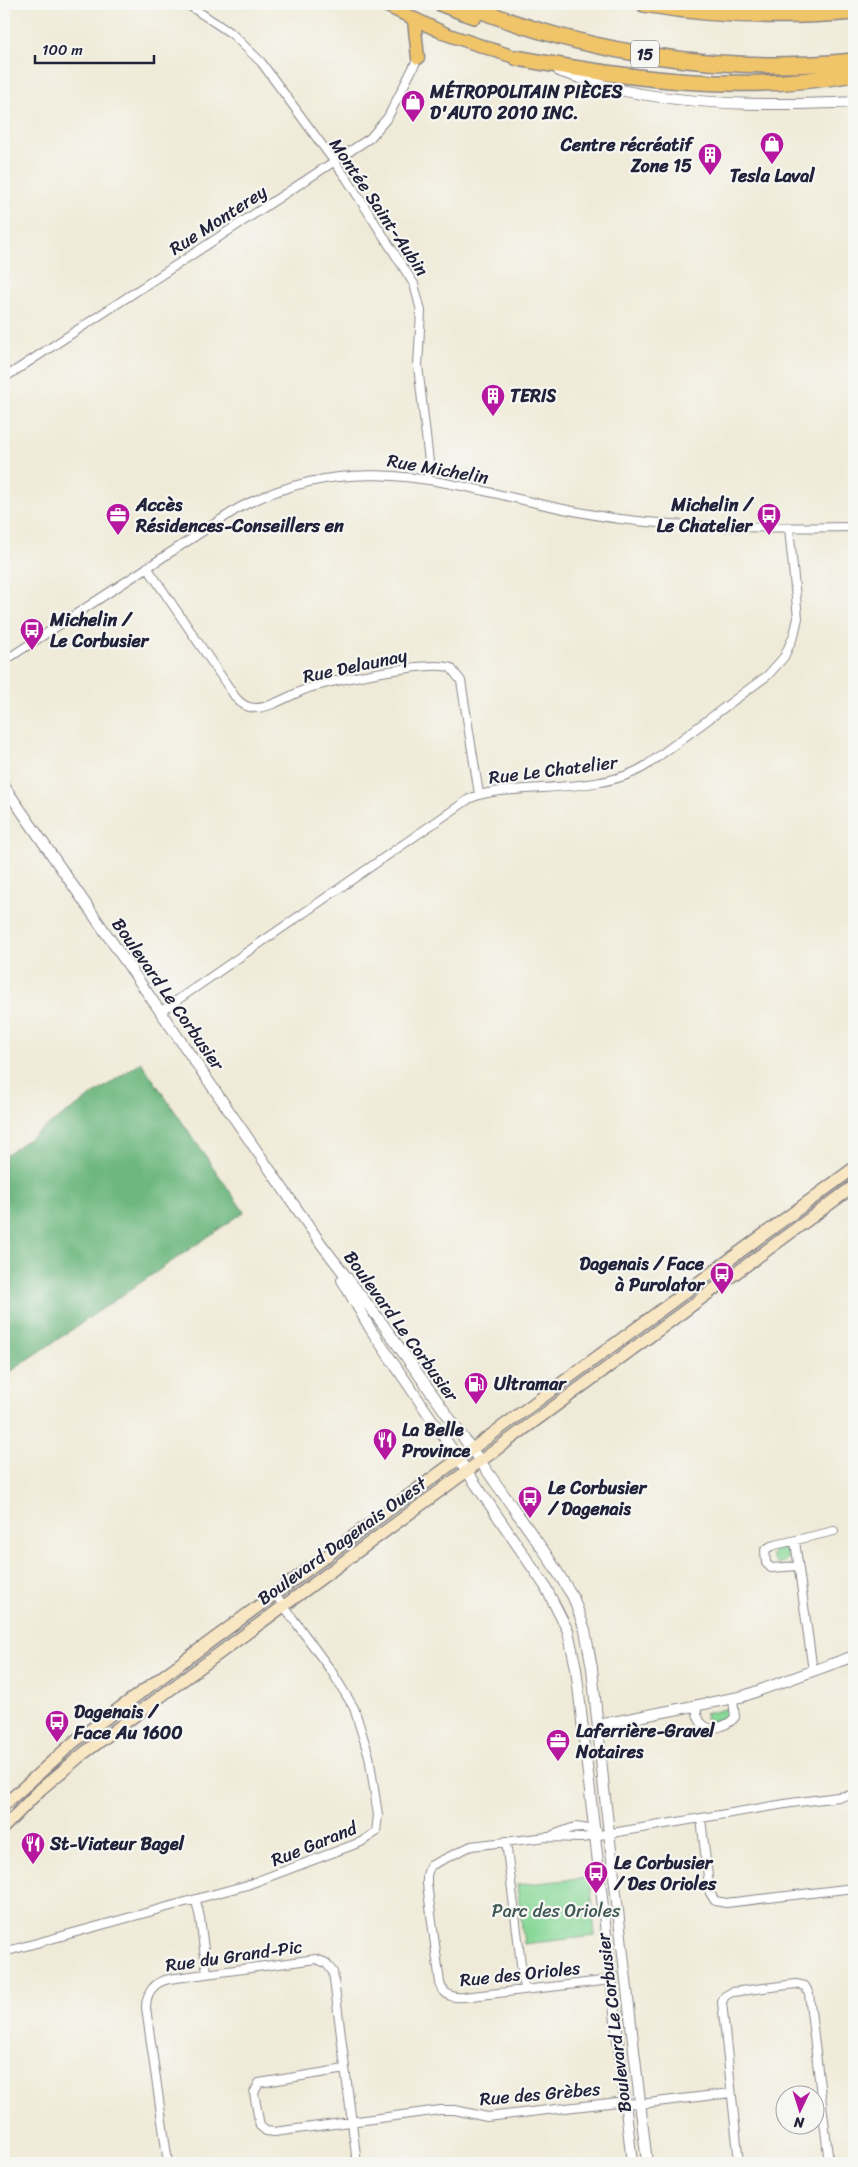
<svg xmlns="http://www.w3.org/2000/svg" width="858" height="2167" viewBox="0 0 858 2167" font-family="Sriracha,sans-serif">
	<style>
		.green { fill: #88d898; stroke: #557d6a }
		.forest { fill: #6eb880; stroke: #486d5e }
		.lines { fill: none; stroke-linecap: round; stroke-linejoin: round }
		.minor-casing { stroke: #89868a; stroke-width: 10 }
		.tertiary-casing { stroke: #89868a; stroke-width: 12 }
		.secondary-casing { stroke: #89868a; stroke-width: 14 }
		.primary-casing { stroke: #89868a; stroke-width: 15 }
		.motorway-casing { stroke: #89868a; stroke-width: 18 }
		.minor { stroke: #fff; stroke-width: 8 }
		.tertiary { stroke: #fff; stroke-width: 10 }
		.secondary { stroke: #f9e7c3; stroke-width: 11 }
		.primary { stroke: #f0c469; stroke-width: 12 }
		.motorway { stroke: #f0c469; stroke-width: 15 }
		.labels { text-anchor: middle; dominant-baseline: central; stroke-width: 4.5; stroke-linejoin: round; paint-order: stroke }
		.shield { fill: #f6f6f2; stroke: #626272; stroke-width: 1 }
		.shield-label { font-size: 16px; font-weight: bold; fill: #22223b }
		.poi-label { font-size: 18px; font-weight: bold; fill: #22223b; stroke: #f6f6f2; text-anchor: start }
		.street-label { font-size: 18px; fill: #22223b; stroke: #f6f6f2 }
		.park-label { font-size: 18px; fill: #415957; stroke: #f6f6f2 }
	</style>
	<rect width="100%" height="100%" fill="#f6f6f2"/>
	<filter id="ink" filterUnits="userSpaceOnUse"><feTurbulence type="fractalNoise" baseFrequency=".02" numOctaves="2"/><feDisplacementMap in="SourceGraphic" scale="10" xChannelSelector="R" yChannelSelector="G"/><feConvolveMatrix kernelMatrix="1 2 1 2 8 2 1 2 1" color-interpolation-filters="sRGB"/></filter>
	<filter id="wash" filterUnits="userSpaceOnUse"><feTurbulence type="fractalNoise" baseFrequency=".0096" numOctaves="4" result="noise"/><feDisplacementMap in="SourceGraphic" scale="20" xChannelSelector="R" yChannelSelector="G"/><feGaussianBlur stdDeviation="1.12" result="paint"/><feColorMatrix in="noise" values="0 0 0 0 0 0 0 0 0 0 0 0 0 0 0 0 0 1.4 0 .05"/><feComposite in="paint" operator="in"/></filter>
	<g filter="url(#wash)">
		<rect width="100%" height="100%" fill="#f0ebd8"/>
		<path class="green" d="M772 1555a8 8 0 1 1 16 0a8 8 0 1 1-16 0Z
			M724 1709H729L730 1713 726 1719 717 1721 715 1719V1722H711L706 1719 705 1714Z
			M588 1878 591 1885 595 1936 524 1944 517 1885Z"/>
		<path class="forest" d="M141 1062 244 1212 4 1376V1156Z"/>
	</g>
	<g filter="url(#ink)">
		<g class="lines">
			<defs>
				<path id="minor" d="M187 4 232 34 261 62 347 179 414 284 421 311 418 366 429 462 428 479
					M4 378 370 138 388 117 418 58
					M147 567 236 698C241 704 248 708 256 708 271 708 294 693 309 688 332 681 434 659 451 668L461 681 479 794
					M4 661 237 509C372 436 483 501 620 519 698 529 776 528 854 527
					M160 1012 469 799C483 792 500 791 515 790 555 786 613 788 647 765L768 675 784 657 794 635 798 618 789 528
					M795 1541 813 1671
					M798 1566 771 1568 766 1563 765 1550 771 1546 834 1531
					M696 1707C697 1714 698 1722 705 1726 713 1732 730 1724 735 1717L733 1699
					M701 1819 710 1893 715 1901 726 1903 854 1888
					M553 1835 575 1827 597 1830
					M506 1841 524 1989
					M196 1901 200 1918 207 1973
					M4 1952 247 1885 361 1842 376 1832 378 1815 369 1756 354 1708 332 1672 275 1594
					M611 1980 463 1997C452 1998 443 1995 440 1983L427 1884V1875L430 1866 471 1846 547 1837 582 1838 791 1803 854 1795
					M345 2069 259 2083 254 2093 260 2126 266 2131 274 2132 440 2110H455L487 2117 618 2102 640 2104 731 2093
					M168 2163 146 2008C146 1993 154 1982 169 1979L316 1959 326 1963 333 1972 357 2163
					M739 2163 722 2002 725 1996 732 1992 796 1984 805 1986 809 1994 829 2163
					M853 2163H854"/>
				<path id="tertiary" d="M559 71C580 78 602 86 625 91 699 106 779 106 854 102
					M4 786 322 1245 382 1323 546 1554 573 1597 585 1630 592 1668 604 1789 647 2163
					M342 1280 371 1330 545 1586 568 1631 576 1668 632 2163
					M598 1725 744 1696 854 1656"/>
				<path id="secondary" d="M4 1805 75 1741 854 1168
					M4 1827 41 1789 84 1753 854 1186"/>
				<path id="primary" d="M383 4 446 34 517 58
					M414 20 418 58"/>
				<path id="motorway" d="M442 4 474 16
					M464 4C586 54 723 74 854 61
					M644 4C713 16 785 18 854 12
					M517 58C629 79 741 94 854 74"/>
			</defs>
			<use href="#minor" class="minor-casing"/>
			<use href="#tertiary" class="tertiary-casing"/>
			<use href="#secondary" class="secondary-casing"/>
			<use href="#primary" class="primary-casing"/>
			<use href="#motorway" class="motorway-casing"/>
			<use href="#minor" class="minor"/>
			<use href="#tertiary" class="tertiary"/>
			<use href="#secondary" class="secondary"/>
			<use href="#primary" class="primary"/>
			<use href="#motorway" class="motorway"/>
		</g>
	</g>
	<defs>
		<symbol id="shop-pin" viewBox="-11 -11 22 30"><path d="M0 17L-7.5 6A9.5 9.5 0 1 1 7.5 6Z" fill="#b5179e" stroke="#f6f6f2"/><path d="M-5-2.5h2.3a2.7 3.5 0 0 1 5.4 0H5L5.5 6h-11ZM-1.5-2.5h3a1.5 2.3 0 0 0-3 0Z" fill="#fff"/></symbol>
		<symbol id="building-pin" viewBox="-11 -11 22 30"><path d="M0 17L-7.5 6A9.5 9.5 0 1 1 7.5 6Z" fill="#b5179e" stroke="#f6f6f2"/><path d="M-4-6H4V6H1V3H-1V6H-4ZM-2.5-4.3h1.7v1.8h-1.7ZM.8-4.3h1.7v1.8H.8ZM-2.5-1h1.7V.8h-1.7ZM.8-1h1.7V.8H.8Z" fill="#fff"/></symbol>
		<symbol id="office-pin" viewBox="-11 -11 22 30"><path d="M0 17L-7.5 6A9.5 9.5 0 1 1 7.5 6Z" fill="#b5179e" stroke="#f6f6f2"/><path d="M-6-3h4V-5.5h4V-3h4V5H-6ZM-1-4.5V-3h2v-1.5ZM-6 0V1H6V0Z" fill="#fff"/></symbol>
		<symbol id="bus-pin" viewBox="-11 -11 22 30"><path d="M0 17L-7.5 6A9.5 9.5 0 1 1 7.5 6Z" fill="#b5179e" stroke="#f6f6f2"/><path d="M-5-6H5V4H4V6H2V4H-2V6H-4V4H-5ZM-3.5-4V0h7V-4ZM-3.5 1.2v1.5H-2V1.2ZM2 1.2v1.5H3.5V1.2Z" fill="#fff"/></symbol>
		<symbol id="fuel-pin" viewBox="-11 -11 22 30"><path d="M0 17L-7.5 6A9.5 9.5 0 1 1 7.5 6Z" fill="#b5179e" stroke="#f6f6f2"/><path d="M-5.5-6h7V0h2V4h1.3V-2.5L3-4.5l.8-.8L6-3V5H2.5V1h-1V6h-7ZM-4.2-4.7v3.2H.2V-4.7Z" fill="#fff"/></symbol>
		<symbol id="restaurant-pin" viewBox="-11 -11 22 30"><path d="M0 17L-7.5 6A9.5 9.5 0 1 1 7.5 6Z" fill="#b5179e" stroke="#f6f6f2"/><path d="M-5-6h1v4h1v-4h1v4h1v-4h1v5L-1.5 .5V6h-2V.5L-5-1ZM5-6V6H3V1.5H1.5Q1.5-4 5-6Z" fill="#fff"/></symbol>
	</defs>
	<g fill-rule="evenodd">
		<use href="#shop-pin" x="399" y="88" width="28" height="38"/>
		<use href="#shop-pin" x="758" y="130" width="28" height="38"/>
		<use href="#building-pin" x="696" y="141" width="28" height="38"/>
		<use href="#building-pin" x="479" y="382" width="28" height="38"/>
		<use href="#office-pin" x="104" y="501" width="28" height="38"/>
		<use href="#bus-pin" x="755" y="501" width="28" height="38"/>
		<use href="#bus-pin" x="18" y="616" width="28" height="38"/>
		<use href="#bus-pin" x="708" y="1260" width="28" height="38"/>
		<use href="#fuel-pin" x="462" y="1370" width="28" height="38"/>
		<use href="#restaurant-pin" x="371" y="1426" width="28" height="38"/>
		<use href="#bus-pin" x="516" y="1484" width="28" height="38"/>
		<use href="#bus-pin" x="43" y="1708" width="28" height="38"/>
		<use href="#office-pin" x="544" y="1727" width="28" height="38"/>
		<use href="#restaurant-pin" x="19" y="1830" width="28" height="38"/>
		<use href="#bus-pin" x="582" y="1859" width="28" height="38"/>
	</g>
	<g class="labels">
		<rect class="shield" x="631" y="40.5" width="28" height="27" rx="4"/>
		<g class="shield-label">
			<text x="645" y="54">15</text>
		</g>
		<g class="poi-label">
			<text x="430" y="92">MÉTROPOLITAIN PIÈCES<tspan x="430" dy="21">D'AUTO 2010 INC.</tspan></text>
			<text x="692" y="145" text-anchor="end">Centre récréatif<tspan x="692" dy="21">Zone 15</tspan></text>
			<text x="772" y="176" text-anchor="middle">Tesla Laval</text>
			<text x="510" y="396">TERIS</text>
			<text x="136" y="505">Accès<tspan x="136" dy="21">Résidences-Conseillers en</tspan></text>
			<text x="752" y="505" text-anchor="end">Michelin /<tspan x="752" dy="21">Le Chatelier</tspan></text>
			<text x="50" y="620">Michelin /<tspan x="50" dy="21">Le Corbusier</tspan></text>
			<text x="704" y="1264" text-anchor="end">Dagenais / Face<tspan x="704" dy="21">à Purolator</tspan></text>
			<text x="494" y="1384">Ultramar</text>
			<text x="402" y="1430">La Belle<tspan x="402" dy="21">Province</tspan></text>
			<text x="548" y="1488">Le Corbusier<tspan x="548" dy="21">/ Dagenais</tspan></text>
			<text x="74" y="1712">Dagenais /<tspan x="74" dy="21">Face Au 1600</tspan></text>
			<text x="576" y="1731">Laferrière-Gravel<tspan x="576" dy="21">Notaires</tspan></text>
			<text x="50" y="1844">St-Viateur Bagel</text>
			<text x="614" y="1863">Le Corbusier<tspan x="614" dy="21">/ Des Orioles</tspan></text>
		</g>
		<g class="street-label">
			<text transform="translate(379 207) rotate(56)">Montée Saint-Aubin</text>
			<text transform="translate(218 220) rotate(-33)">Rue Monterey</text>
			<text transform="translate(438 469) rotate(10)">Rue Michelin</text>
			<text transform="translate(355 666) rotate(-12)">Rue Delaunay</text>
			<text transform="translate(553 770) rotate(-7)">Rue Le Chatelier</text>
			<text transform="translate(168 994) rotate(55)">Boulevard Le Corbusier</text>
			<text transform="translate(401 1326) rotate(54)">Boulevard Le Corbusier</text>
			<text transform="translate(342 1541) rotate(-36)">Boulevard Dagenais Ouest</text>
			<text transform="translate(314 1844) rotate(-22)">Rue Garand</text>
			<text transform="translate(234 1956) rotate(-8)">Rue du Grand-Pic</text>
			<text transform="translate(520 1974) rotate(-6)">Rue des Orioles</text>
			<text transform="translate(614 2023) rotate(-97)">Boulevard Le Corbusier</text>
			<text transform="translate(540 2094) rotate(-5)">Rue des Grèbes</text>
		</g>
		<g class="park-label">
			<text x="556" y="1911">Parc des Orioles</text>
		</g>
	</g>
	<rect width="858" height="2167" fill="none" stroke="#f6f6f2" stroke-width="20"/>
	<g transform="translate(800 2110) rotate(184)"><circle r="24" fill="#f6f6f2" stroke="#a1a1a9"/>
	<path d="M0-4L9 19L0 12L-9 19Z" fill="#b5179e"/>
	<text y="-8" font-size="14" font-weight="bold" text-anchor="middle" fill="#22223b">N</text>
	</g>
	<path d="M35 55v8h119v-8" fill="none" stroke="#22223b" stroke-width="2.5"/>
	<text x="42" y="55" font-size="15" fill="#22223b" stroke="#f6f6f2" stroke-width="4" paint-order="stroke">100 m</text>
</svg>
